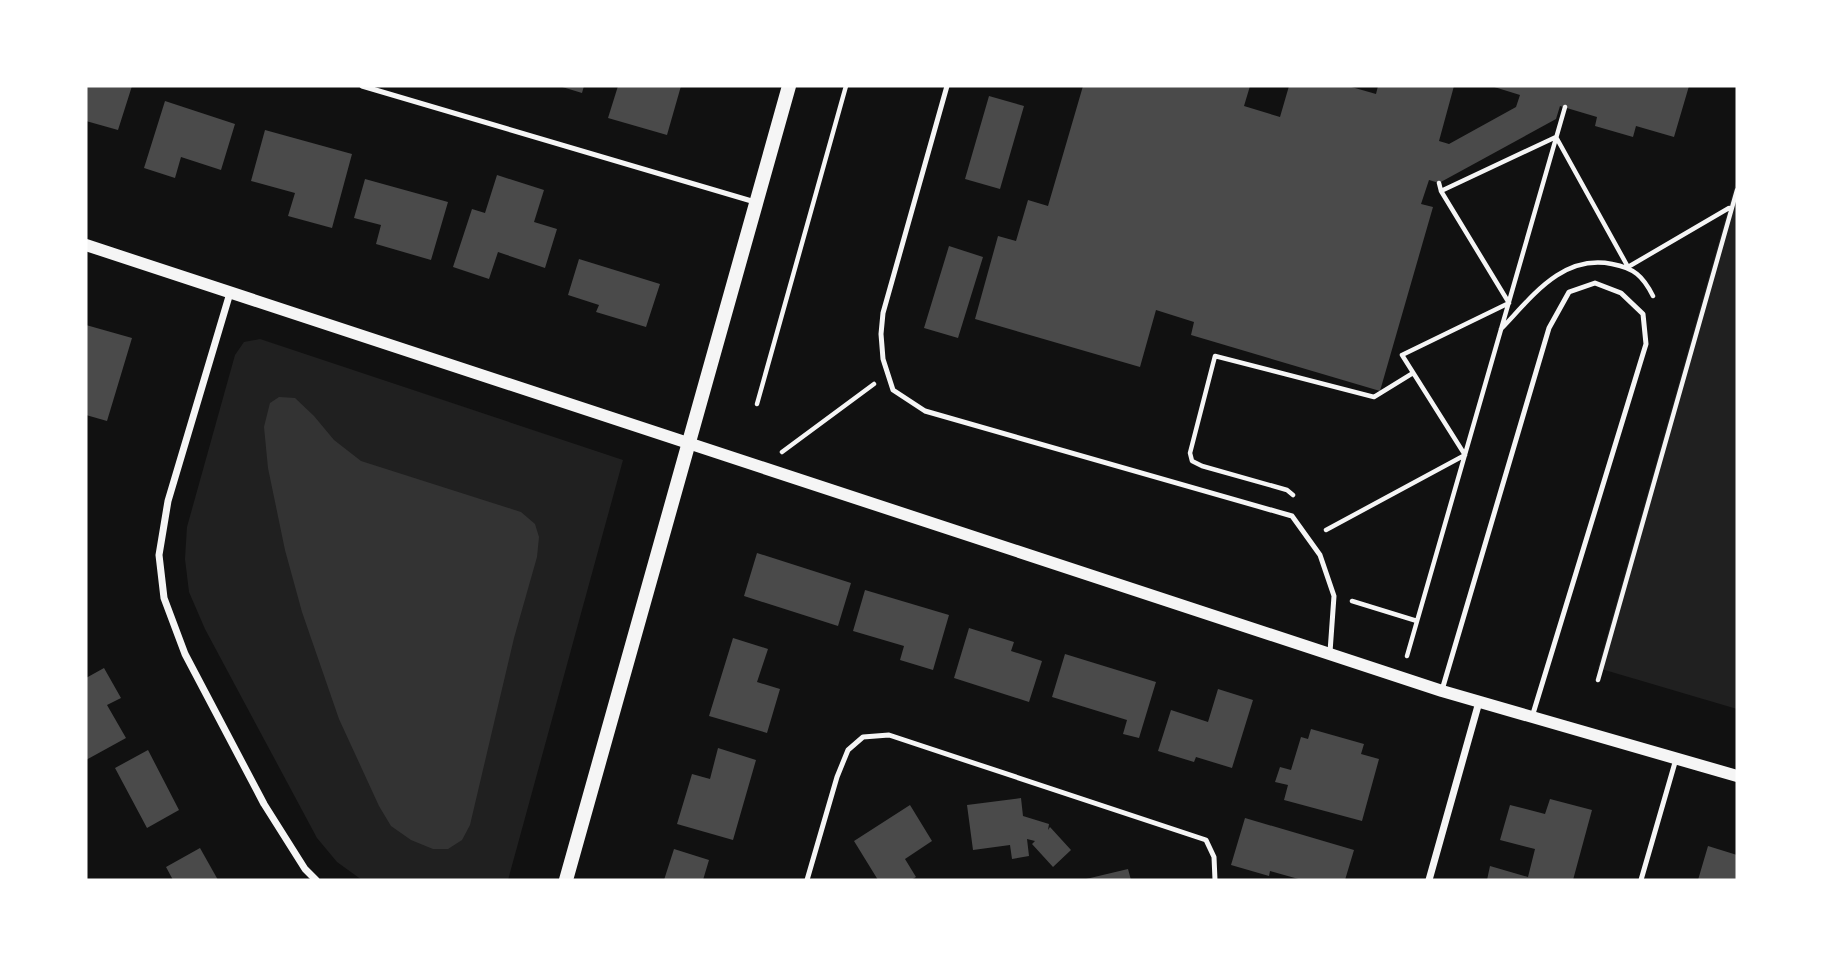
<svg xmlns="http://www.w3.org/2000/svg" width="1823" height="966" viewBox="0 0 1823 966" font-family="'PT Sans Narrow',sans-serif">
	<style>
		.green { fill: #202020 }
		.water { fill: #333 }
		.building { fill: #4a4a4a }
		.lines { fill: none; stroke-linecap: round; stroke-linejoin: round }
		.path { stroke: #f5f5f5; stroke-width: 4.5 }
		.service { stroke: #f5f5f5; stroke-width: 5 }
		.minor { stroke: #f5f5f5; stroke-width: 7 }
		.tertiary { stroke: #f5f5f5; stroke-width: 12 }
		.secondary { stroke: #f5f5f5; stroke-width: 14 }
	</style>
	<rect width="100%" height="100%" fill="#111"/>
	<path class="green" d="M1737 178V709L1598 668Z
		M260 339 623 460 508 880H362L337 862 317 838 205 629 189 592 185 559 187 527 235 355 244 342Z"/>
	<path class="water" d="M279 397 295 398 314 416 334 440 361 461 521 512 535 524 539 537 537 557 514 638 470 825 462 840 448 849H433L411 840 391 826 379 806 339 719 302 612 285 550 268 468 264 427 270 403Z"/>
	<path class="building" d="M86 86H132L118 130 86 121Z
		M559 86H584L582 93Z
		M618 86H681L667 135 608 118Z
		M1083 86H1250L1244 106 1280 117 1289 86H1348L1376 94 1378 86H1454L1439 141 1449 144 1516 107 1520 95 1491 86H1689L1674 137 1636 126 1633 137 1595 126 1597 117 1560 106 1556 119 1439 183 1429 180 1421 204 1433 207 1380 391 1191 335 1194 322 1156 310 1140 367 975 319 998 236 1016 241 1028 200 1048 206Z
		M989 96 1024 106 1000 189 965 179Z
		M165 101 235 124 221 170 181 157 175 178 144 168Z
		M265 130 352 154 332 228 288 216 295 193 251 181Z
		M497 175 544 190 534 222 557 229 545 268 498 252 489 279 453 267 472 209 485 213Z
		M365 179 448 202 431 260 376 244 381 225 354 218Z
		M949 246 983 257 958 338 924 328Z
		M579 259 660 284 646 327 596 312 599 305 568 295Z
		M86 325 132 338 107 421 86 415Z
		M757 553 851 583 838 626 744 596Z
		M865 590 949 615 933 670 900 660 904 646 853 631Z
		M969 628 1014 642 1011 651 1042 661 1029 702 954 678Z
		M733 638 768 649 757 682 780 689 767 733 709 716Z
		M1065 654 1156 682 1139 738 1123 734 1127 720 1052 697Z
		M104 668 121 698 107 705 126 738 86 760V678Z
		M1218 689 1253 700 1232 768 1196 757 1194 762 1158 751 1171 710 1208 722Z
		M1311 729 1364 744 1361 754 1379 759 1362 821 1284 800 1288 785 1275 782 1280 767 1291 770 1301 737 1308 739Z
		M718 748 756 760 733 840 677 824 692 774 710 779Z
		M148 750 179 810 147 828 115 768Z
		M1021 798 1023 816 1049 824 1048 830 1050 827 1071 850 1053 867 1032 844 1035 841 1027 839 1029 856 1012 859 1010 845 973 850 967 805Z
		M1550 799 1592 810 1573 880H1487L1490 866 1528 877 1535 849 1500 840 1510 805 1545 814Z
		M910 805 932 841 905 859 916 877 911 880H878L854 841Z
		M1245 818 1354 850 1345 880H1302L1270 871 1269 876 1231 865Z
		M1708 846 1737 855V880H1698Z
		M200 848 218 880H173L166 867Z
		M674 849 709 860 703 880H664Z
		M1128 869 1131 880H1086V879Z"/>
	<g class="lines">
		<path class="path" d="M1439 183 1441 191
			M1501 329C1532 297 1562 254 1612 264 1634 268 1643 276 1653 296
			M757 404 846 86
			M782 452 874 384
			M1293 495 1287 490 1202 466 1192 461 1190 453 1215 356 1374 397 1413 373
			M1326 530 1465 455 1402 355 1509 303 1441 191 1556 137 1628 267 1729 208
			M1352 601 1417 621
			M1407 656 1565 107
			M1598 680 1737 190"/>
		<path class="service" d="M362 86 755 202
			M947 86 883 313 881 334 883 359 893 390 925 411 1292 516 1320 555 1334 596 1330 652
			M1442 690 1549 328 1569 292 1595 283 1621 293 1643 314 1646 344 1532 717
			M807 880 837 777 848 750 863 737 889 735 1206 840 1214 857 1215 880
			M1641 880 1676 759"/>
		<path class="minor" d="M230 293 168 501 159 555 164 598 185 654 264 804 305 869 316 880
			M1429 880 1479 702"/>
		<path class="tertiary" d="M86 245 1442 691 1737 776"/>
		<path class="secondary" d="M566 880 789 86"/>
	</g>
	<rect width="1823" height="966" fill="none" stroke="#ffffff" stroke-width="175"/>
</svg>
